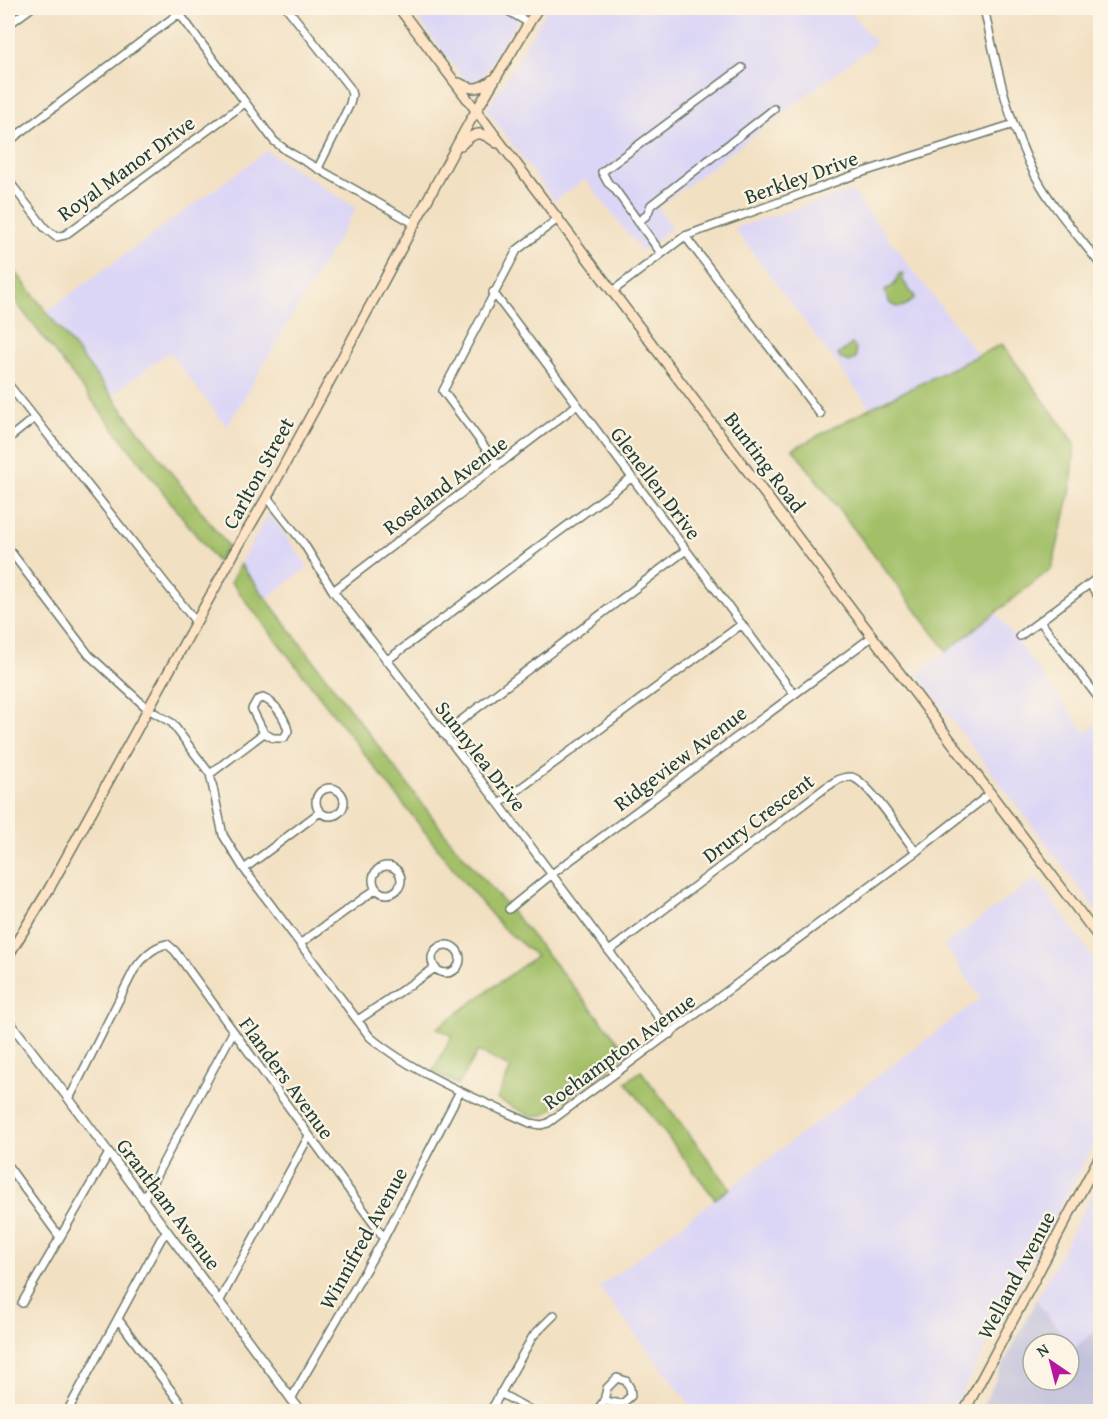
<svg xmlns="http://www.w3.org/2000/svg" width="1108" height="1419" viewBox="0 0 1108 1419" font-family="'Gentium Book Plus',serif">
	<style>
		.built { fill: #dcd6f6 }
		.industrial { fill: #c2c2dc; fill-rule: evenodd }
		.green { fill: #a3c067; stroke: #617e4e; stroke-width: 1.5 }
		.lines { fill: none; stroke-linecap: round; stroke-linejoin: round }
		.minor-casing { stroke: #697666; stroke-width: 10 }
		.tertiary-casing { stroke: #697666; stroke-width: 11 }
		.secondary-casing { stroke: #697666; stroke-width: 12 }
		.minor { stroke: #fff; stroke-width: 7 }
		.tertiary { stroke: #fff; stroke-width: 8 }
		.secondary { stroke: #fee4c5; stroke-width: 9 }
		.labels { text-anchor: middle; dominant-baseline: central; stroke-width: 4.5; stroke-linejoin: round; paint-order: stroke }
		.street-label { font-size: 21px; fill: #1f3d34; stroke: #fcf5e5 }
	</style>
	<rect width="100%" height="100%" fill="#fcf5e5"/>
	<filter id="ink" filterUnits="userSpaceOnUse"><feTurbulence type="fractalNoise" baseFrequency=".0167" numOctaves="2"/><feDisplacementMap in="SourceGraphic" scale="12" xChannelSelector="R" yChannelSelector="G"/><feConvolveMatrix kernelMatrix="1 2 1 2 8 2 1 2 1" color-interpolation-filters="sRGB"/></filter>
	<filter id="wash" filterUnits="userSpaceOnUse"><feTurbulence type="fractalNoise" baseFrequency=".008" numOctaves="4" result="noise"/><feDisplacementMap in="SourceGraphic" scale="24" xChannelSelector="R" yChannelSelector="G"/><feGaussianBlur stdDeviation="1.35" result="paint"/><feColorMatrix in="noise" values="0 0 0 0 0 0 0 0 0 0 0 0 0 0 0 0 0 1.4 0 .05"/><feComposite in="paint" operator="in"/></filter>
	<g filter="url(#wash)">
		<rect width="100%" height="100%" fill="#f2e0c2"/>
		<path class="built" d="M437 8H525L479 83 465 81 419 20Z
			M548 8H847L876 43 658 207 672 228 642 252 585 179 554 201 487 110Z
			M267 151 356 208 227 427 169 352 111 396 46 312Z
			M852 191 978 355 870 408 734 228Z
			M269 513 308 567 266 599 240 564Z
			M996 613 1085 732 1100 720V915L917 674Z
			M1036 878 1100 967V1133L952 1411H695L599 1287 981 998 944 945Z
			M1100 1179V1328L1073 1349 1036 1300Z
			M28 1400 37 1411H12Z"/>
		<path class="industrial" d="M1036 1300 1073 1349 1100 1328V1411H980ZM1033 1344H1069V1380H1033Z"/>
		<path class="green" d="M8 262 228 546 217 562 8 292Z
			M903 273V281L915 297C904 311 889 311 885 291L895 284 899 274Z
			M852 344 856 349V358L850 362 841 359 838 355Z
			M1002 344 1075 443 1071 489 1052 568 947 651 793 449 870 408Z
			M240 564 449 839 518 919 627 1052 615 1064 544 1115 531 1116 497 1099 511 1068 478 1051 458 1085 433 1071 452 1036 437 1028 536 956 502 927 463 881 231 582Z
			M641 1071 730 1188 715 1199 626 1082Z"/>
	</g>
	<g filter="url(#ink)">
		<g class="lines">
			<defs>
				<path id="minor" d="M287 8 350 88 352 95 350 104 318 168
					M507 8 510 12 529 23
					M984 8C996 64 1008 123 1035 175 1052 207 1078 235 1100 264
					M179 13 274 141 287 151 415 224
					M8 25 31 8
					M8 142 186 8
					M8 180 45 228 56 237 65 235 245 103
					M638 222 647 215 651 205 774 109
					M685 236 820 414
					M661 253 614 188 608 183 602 172 742 68
					M614 290 685 236 857 174 1014 124
					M493 292 794 694
					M8 384 196 622
					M8 439 33 419
					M498 465 443 391 517 250 559 218
					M267 497 304 544 333 591 499 804 671 1034
					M8 548 89 655 148 709 172 723 210 774 223 835 244 869 370 1037C413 1073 479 1100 530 1123L541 1125 548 1123 913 854 991 793
					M1090 584 1100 599
					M333 591 577 405
					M1040 621 1100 700
					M1020 636 1100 576
					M386 661 631 478
					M8 710V718
					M443 734 686 550
					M210 774 264 733 273 738H284L288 731C285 718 276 703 263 698L257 700 252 709 264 733
					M316 802a14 14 0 1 1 28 0a14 14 0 1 1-28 0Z
					M499 804 742 624
					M373 880a14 14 0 1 1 28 0a14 14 0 1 1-28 0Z
					M244 869 320 812
					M509 909 552 874 873 636
					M301 943 376 889
					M432 959a14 14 0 1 1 28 0a14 14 0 1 1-28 0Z
					M609 951 825 788C833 783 841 776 851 777 867 779 904 837 916 852
					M358 1020 435 968
					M69 1099 134 970C143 958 152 947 167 944L175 951 384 1238
					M8 1166 59 1236
					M143 1200 233 1032
					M219 1302 309 1136
					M22 1303 109 1153
					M118 1319 187 1412
					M500 1393 534 1412
					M291 1399 384 1238 460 1091
					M67 1412 161 1239 167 1232
					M490 1412 533 1336 554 1315
					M596 1412 604 1401 607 1388 617 1378 626 1381 630 1388 631 1396 622 1404 604 1401"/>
				<path id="tertiary" d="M8 1020 69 1099 301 1412"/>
				<path id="secondary" d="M399 8 1100 939
					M459 83C473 91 480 89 492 80
					M461 145C476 130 480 131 497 143
					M8 956 49 889 234 553 267 497 470 121 538 8
					M964 1412 1100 1156"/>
			</defs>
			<use href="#minor" class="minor-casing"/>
			<use href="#tertiary" class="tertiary-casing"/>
			<use href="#secondary" class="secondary-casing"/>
			<use href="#minor" class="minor"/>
			<use href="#tertiary" class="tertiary"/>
			<use href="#secondary" class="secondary"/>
		</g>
	</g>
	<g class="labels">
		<g class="street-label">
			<text transform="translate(126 168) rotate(-36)">Royal Manor Drive</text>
			<text transform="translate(801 177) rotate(-20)">Berkley Drive</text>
			<text transform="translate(765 462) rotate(53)">Bunting Road</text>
			<text transform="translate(258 473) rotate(-61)">Carlton Street</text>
			<text transform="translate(656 483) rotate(53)">Glenellen Drive</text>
			<text transform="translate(445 485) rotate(-37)">Roseland Avenue</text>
			<text transform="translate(481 756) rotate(52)">Sunnylea Drive</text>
			<text transform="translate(680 758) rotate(-37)">Ridgeview Avenue</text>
			<text transform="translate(758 818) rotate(-37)">Drury Crescent</text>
			<text transform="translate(619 1051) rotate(-36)">Roehampton Avenue</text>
			<text transform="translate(287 1078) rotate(54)">Flanders Avenue</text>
			<text transform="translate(169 1204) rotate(53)">Grantham Avenue</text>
			<text transform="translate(363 1238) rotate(-61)">Winnifred Avenue</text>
			<text transform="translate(1016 1275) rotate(-62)">Welland Avenue</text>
		</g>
	</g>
	<rect width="1108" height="1419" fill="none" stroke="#fcf5e5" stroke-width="30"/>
	<g transform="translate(1051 1362) rotate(325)"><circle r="28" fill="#fcf5e5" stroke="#a4ab9e" stroke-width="1.5"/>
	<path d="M0-4.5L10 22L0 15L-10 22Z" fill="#b5179e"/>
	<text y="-9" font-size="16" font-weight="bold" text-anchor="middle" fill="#1f3d34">N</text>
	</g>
</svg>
